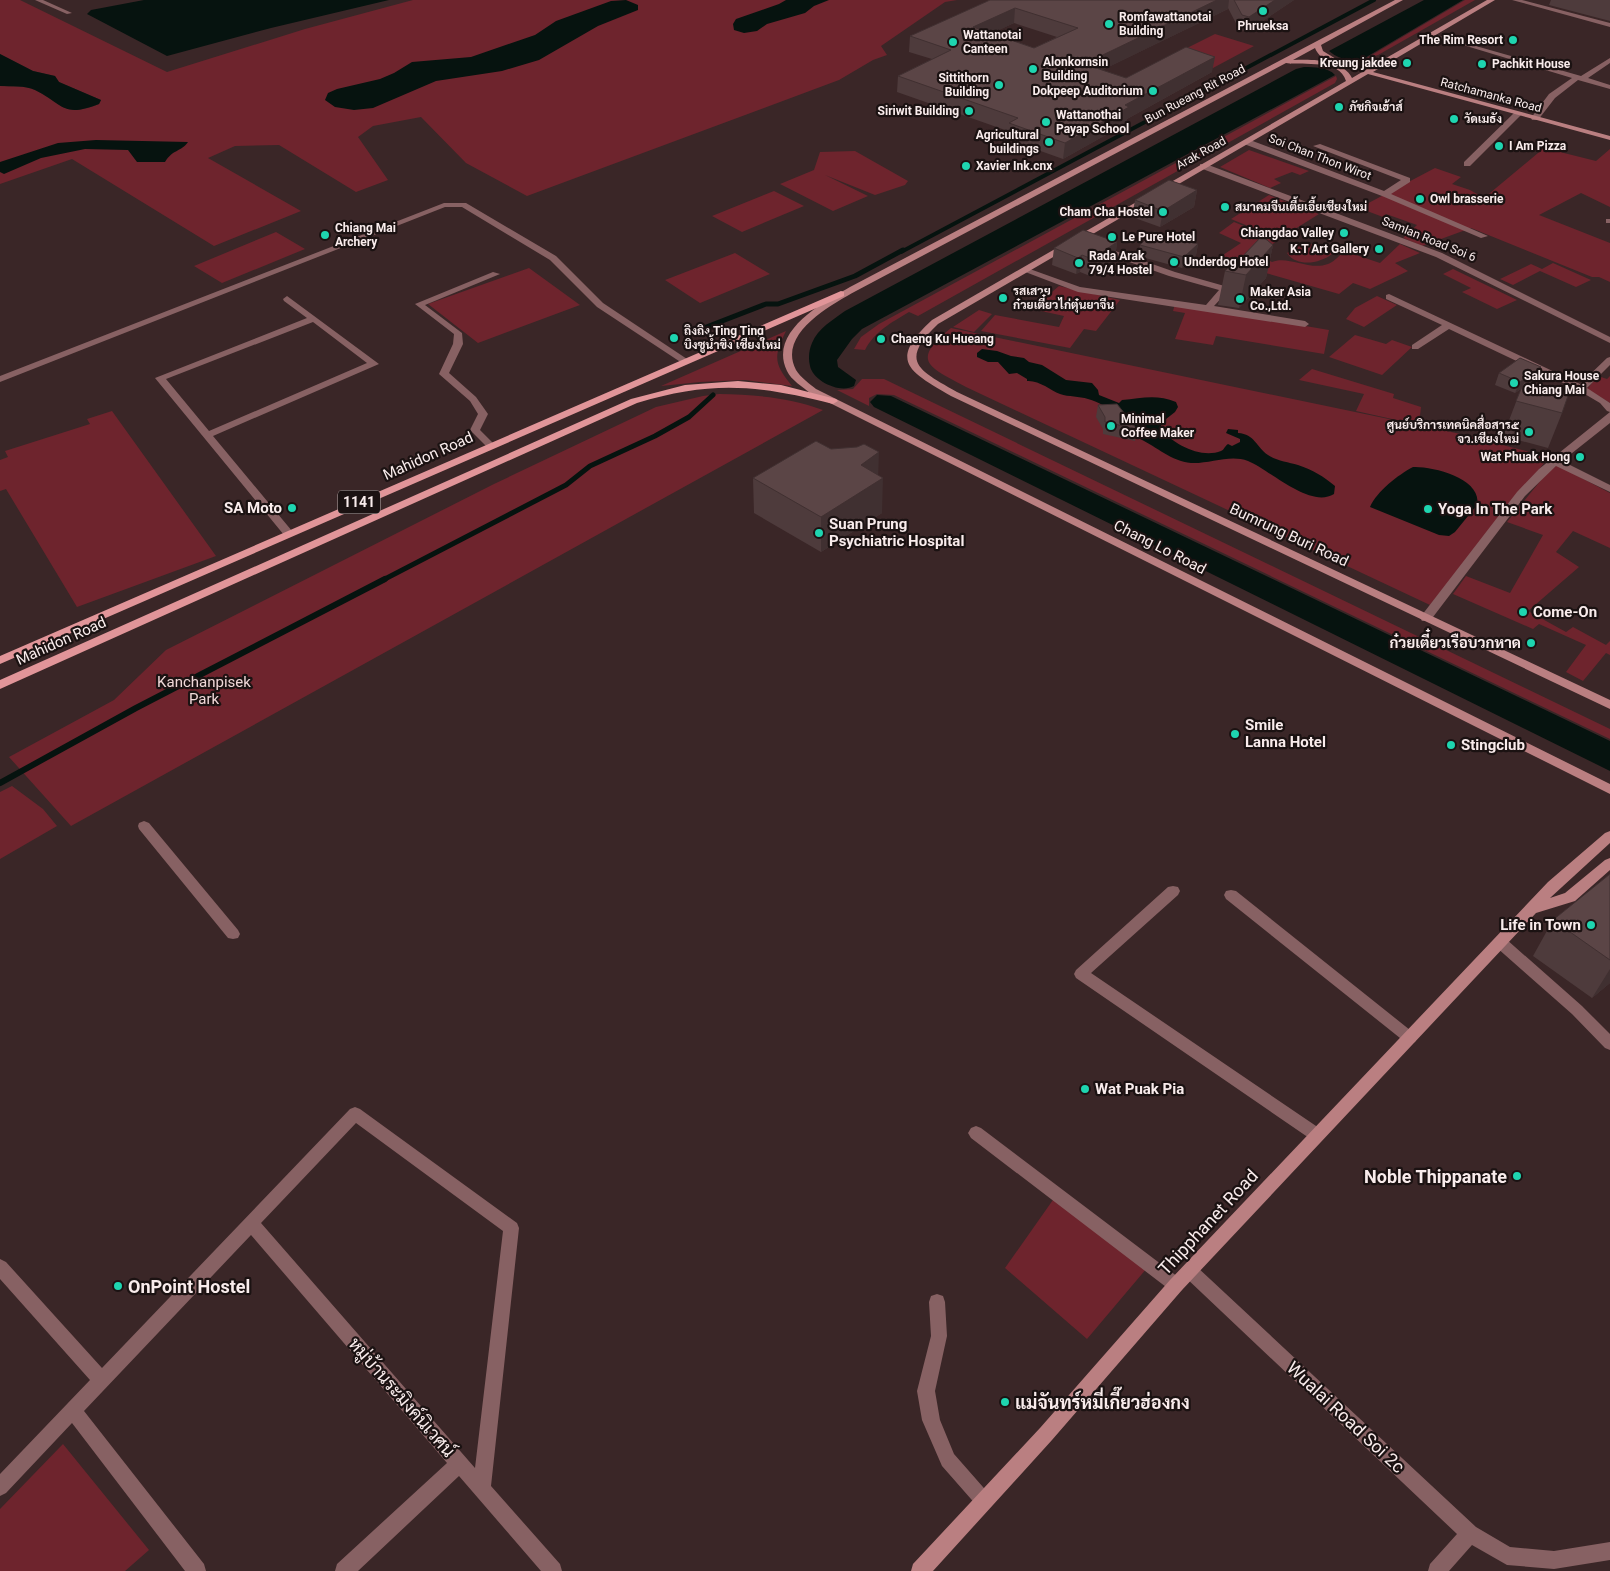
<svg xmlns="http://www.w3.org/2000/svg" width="1610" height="1571" viewBox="0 0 1610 1571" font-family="Roboto,Sarabun,sans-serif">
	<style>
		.green { fill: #6e242d }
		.water { fill: #06130f }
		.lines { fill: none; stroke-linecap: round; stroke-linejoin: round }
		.stream-far2 { stroke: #06130f; stroke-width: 4 }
		.stream-far1 { stroke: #06130f; stroke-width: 5 }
		.stream { stroke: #06130f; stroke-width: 6 }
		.street { fill: #876163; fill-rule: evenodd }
		.secondary { fill: #ba7f81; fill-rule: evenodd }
		.primary { fill: #e19599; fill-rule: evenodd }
		.wall { fill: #4e3b3c; fill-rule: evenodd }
		.shaded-wall { fill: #403031 }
		.building { fill: #5b4546; stroke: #403031; fill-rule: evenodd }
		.poi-dot { fill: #1ed5b0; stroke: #1b1212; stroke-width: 2 }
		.labels { text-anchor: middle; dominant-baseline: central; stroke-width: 4.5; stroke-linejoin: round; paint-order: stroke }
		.far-poi-label { font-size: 12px; font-weight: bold; fill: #f9ecec; stroke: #1b1212; text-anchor: start }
		.far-street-label { font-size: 12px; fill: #f9ecec; stroke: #1b1212 }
		.shield { fill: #1b1212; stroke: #b6abab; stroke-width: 1 }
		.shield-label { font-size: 14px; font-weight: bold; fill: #f9ecec }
		.street-label { font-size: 15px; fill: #f9ecec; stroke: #1b1212 }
		.poi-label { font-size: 15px; font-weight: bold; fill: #f9ecec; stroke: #1b1212; text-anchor: start }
		.park-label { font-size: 15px; fill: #f0d8d8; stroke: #1b1212 }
		.near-poi-label { font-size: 18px; font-weight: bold; fill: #f9ecec; stroke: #1b1212; text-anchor: start }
		.near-street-label { font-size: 18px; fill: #f9ecec; stroke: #1b1212 }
	</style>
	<rect width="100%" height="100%" fill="#3a2627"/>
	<path class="green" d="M0 0H20L167 72 305 29 413 0H957L945 2 881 46 887 55 873 60 839 80 527 196 466 163 421 117 373 126 358 137 388 180 356 192 279 145 235 146 208 158 301 211 214 246 72 159 0 184V86C11 87 25 85 35 90 63 104 64 118 99 104L101 100 59 82 55 76 33 71 0 54Z
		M1465 0H1475L1378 55 1365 59Z
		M1215 34 1254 46 1213 68 1173 55Z
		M1336 76 1337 79 1335 83 918 316 909 312C891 323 875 331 865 350L854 349 861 337 879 324Z
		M1544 148 1596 161 1610 149V207L1581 193 1539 215 1610 243V282L1599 277H1592L1471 228 1422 246 1403 238 1417 225 1386 214 1383 217 1359 208 1435 168 1461 177 1452 184 1470 190 1484 198Z
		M1249 150 1309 171 1300 175 1292 172 1274 179 1281 183 1270 188 1220 167Z
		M855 151 908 181 905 185 875 195 825 175 868 196 833 211 780 184 814 170 820 152Z
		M774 191 804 206 742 232 712 216Z
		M1269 195 1319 214 1279 239 1231 219Z
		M1234 222 1279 240 1261 251 1262 257 1272 262C1288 255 1309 271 1328 264 1334 262 1340 255 1344 251L1380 263 1400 244 1420 253 1395 263 1408 271 1370 289 1353 283 1339 294 1217 259 1241 243 1219 233Z
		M276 232 305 249 222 283 194 266Z
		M1305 242 1331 251 1332 254C1321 263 1297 268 1287 253Z
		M735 253 770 274 700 303 665 280Z
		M1553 263 1591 280 1576 287 1540 271 1513 285 1500 279 1531 264 1542 269Z
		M529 268 580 305 478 343 428 304Z
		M1453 269 1517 300 1497 309 1462 292 1471 288 1443 274Z
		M1059 286 1120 300 1096 331 1084 329 1070 348 981 331 995 315 1059 327 1064 316 1032 309Z
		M1377 296 1397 305 1364 327 1346 319 1355 308Z
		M1175 304 1329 330 1324 354 1216 336 1213 345 1175 339 1185 313 1173 311Z
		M979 310 992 314 974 332 953 327Z
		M951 328 1456 433 1549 457 1430 605 966 387C930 367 909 362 951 328Z
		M786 331C773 357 774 364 792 386L745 380 700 382 661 386Z
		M1355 335 1386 344 1392 340 1412 347 1382 375 1329 357Z
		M1312 369 1394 394 1393 398 1421 407 1419 425 1356 411 1364 394 1299 380Z
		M1598 376 1607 379 1610 376V403L1587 389Z
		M862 379H884L1610 729V739L894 395 877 394 869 398V406L837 390 853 389Z
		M719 394C755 395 789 397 823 410L71 826 9 757 114 700 166 650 494 484 656 407 703 396Z
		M112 411 216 556 77 607 6 489 0 491V460L8 457 5 451 90 424 87 419Z
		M1557 465 1610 493V548L1573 531 1556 552 1579 567 1528 611 1566 632 1573 627 1606 645 1610 641V655L1606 653 1583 681 1566 672 1586 645 1539 624 1533 629 1453 594 1466 576 1510 593 1543 535 1507 522 1546 474Z
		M12 786 43 809 57 826 0 859V792Z
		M1055 1197 1147 1268 1087 1339 1005 1268Z
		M63 1444 149 1550 125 1571H0V1509Z"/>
	<path class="water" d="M144 0H389L271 28 167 56 87 14 91 10Z
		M626 0 638 5V10L598 26 539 60 502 71 436 81 373 108 354 110 335 107 325 100 328 93 337 89 380 79 394 73 412 62 471 57 535 35 556 21 611 1Z
		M786 0H829L814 6 805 13 767 24 757 31 744 33 734 30 733 24 736 19 779 4Z
		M1424 0H1463L1363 59C1351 62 1338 59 1329 51Z
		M0 54 33 71 55 76 59 82 101 100 99 104C62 118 65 105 35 90 25 85 11 87 0 86Z
		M1304 67C1314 67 1328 67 1335 75L862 329 852 339 837 360 838 367 856 380 854 386C840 394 813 381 810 366 808 358 809 350 812 343 818 328 833 320 845 311L1296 69Z
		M96 140 188 142C181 152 173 149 165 162H137L128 150 85 149 41 158 4 174 0 172V162L58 143Z
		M982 349 997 351 1011 356 1024 358 1029 362 1042 365 1066 380 1092 383 1098 390 1099 395 1119 403 1122 400C1142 398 1157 394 1176 402L1178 407 1175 412 1161 423V429C1173 444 1201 459 1221 451 1224 450 1224 447 1228 444L1232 446 1240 442V439L1226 433 1228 429 1238 430V433C1255 434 1256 447 1268 455 1277 461 1288 462 1298 465 1313 470 1323 476 1335 486L1334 494C1310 509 1270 470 1248 461 1230 454 1210 464 1191 463 1171 461 1157 447 1140 439L1141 437C1125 422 1110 405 1088 399 1079 396 1069 397 1060 394 1050 390 1039 380 1027 381V379L1017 373 1009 374 998 362H988L977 357V353Z
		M877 395 891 396 1610 741V771L874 407 870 402Z
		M1413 467C1433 466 1483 479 1477 505L1455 532 1449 536 1439 535 1370 507C1377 491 1398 475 1413 467Z"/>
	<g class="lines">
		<path class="stream-far2" d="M901 252 1374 0"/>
		<path class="stream-far1" d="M691 333 766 304H778L855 276 903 250
			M383 580 566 485 590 466 655 436 689 417 713 395"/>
		<path class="stream" d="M0 783 136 708 385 579"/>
		<path class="street" d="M35 0H43L72 13 67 14Z
			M1512 0H1522L1610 23V27Z
			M1430 33 1581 76 1610 58V63L1588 78 1610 85V89L1578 80 1555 98 1538 120H1532L1531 118 1549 94 1572 78 1430 35Z
			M1515 112 1522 114 1470 166H1464V162Z
			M1244 140H1250L1384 191 1401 180 1313 146 1320 144 1410 178V182L1391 194 1488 236 1481 238 1382 196 1244 144Z
			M1200 164H1206L1442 253 1610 337V343L1436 257 1200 168Z
			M444 203H466L556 256 603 303 690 361 688 363H682L597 307 550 260 462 207H445L0 382V376Z
			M1606 219H1610V223H1606Z
			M1098 247H1104L1175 272 1228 287V291L1214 306 1305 321 1309 324 1305 327 1078 292 1020 270 1027 268 1080 287 1206 305 1219 290 1169 276 1098 251Z
			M493 272 500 274 425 305 462 333 463 344 449 373 476 397 488 414 480 430 495 445 490 448 487 447 470 430 478 414 470 401 439 374 453 344 454 334 415 304Z
			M1389 294 1580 384 1607 358 1610 357V365L1587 388 1610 403V412L1607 411 1600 403 1578 390 1449 329 1418 349H1412V345L1442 325 1386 299V295Z
			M287 296 379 364 213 436 292 531 293 533 292 535H284L155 378 307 318 284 301 283 299ZM313 322 367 363 209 431 166 379Z
			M1610 412V423L1562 461 1610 485V492L1556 466 1525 496 1430 621H1422L1420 618 1422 615 1517 492 1539 469Z
			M144 821 149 823 238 930 240 934 238 938 233 939 228 938 139 829 138 826 139 823Z
			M1173 886 1178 887 1180 891 1178 895 1091 973 1322 1130 1325 1135 1322 1140 1317 1142 1312 1140 1076 978 1074 974 1076 970 1168 887Z
			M1231 890 1236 891 1415 1034 1417 1038 1415 1042 1410 1044 1405 1042 1226 899 1224 895 1226 891Z
			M1501 938 1506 939 1582 1006 1610 1034V1050L1605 1048 1572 1014 1496 947 1494 943 1496 939Z
			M355 1107 360 1109 517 1223 519 1228 491 1486 560 1564 562 1571H541L459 1476 358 1571H335L337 1564 447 1463 251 1235 84 1411 204 1564 206 1571H185L72 1423 6 1493 0 1496V1474L90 1380 0 1279V1259L6 1262 102 1368 350 1109ZM356 1123 503 1231 475 1468 261 1223Z
			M976 1126 981 1128 1182 1280 1184 1285 1182 1290 1176 1293 1170 1290 971 1138 968 1133 971 1128Z
			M1190 1263 1196 1266 1476 1527 1510 1547 1554 1551 1610 1542V1560L1554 1569 1507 1565 1472 1545 1449 1571H1428L1430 1564 1457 1534 1184 1276 1182 1271 1184 1266Z
			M937 1294 943 1296 945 1302 947 1336 935 1391 940 1420 954 1454 990 1495 993 1501 990 1507 984 1510 978 1507 942 1466 922 1420 917 1391 931 1336 929 1302 931 1296Z"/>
		<path class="secondary" d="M1395 0H1403L1321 45 1323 51 1336 59 1353 61H1381L1487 0H1495L1373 72 1610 136V140L1368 74 938 324C898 362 919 370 957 392L1610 700V709L951 396C908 371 888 361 932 320L1346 81C1339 58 1304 66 1286 63L856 291C831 305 777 334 796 370 800 377 810 384 816 389L1610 784V794L810 393C803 387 791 380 787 371 768 332 822 303 850 287ZM1315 48C1323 68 1356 66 1374 65L1352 78C1343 59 1311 59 1293 60Z
			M1610 831V843L1550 898 1565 893 1605 860 1610 858V870L1575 901 1536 913 1182 1290 1052 1440 933 1571H911L913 1564 1040 1428 1170 1280 1548 882 1605 833Z"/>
		<path class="primary" d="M841 291 844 292V296L0 664V656Z
			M738 381 781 385 836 399 838 401 833 404C759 385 712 380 637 403L0 689V680L631 399 685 385Z"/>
	</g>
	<path class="wall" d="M988 0H1294L1246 32 1239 29 1228 8V9L1102 70 1126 78 1212 72 1127 119V123L1063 159 1007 139 1008 131 897 92 898 76 932 59 909 52 910 36 988 1ZM1014 23 1057 37 1034 48 992 33Z
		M1551 0H1610V21L1549 5Z
		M1197 190 1194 207 1160 227 1132 217 1135 200Z
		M1117 242 1115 259 1090 276 1080 272 1076 274 1052 265 1054 248Z
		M1198 244 1196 255 1182 268 1138 256 1140 245Z
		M1273 245 1266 278 1239 308 1218 305 1225 271 1239 260Z
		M1541 367 1536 378 1530 383 1562 413 1548 448 1503 436 1521 389 1515 393 1495 385 1499 373Z
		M1098 405 1137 429 1135 441 1103 434V429L1096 417Z
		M878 475 882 513 821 552 754 513 753 478Z
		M1610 874V983L1592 998 1533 956 1553 920Z"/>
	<path class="shaded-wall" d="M1217 0H1229L1228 9 1082 80 1084 64Z
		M1275 0H1294L1246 32 1249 17Z
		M1015 8 1014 23 972 43 973 27Z
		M1215 57 1212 72 1127 119V123L1063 159 1065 143 1125 105Z
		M1197 190 1194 207 1160 227 1163 211Z
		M1117 242 1115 259 1090 276 1092 259Z
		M1198 244 1196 255 1182 268 1184 257Z
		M1273 245 1266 278 1239 308 1246 275Z
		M1082 255 1080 272 1076 274 1078 258Z
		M1541 367 1536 378 1515 393 1520 382Z
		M879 452 878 481 883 478 882 513 821 552V517L861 465Z
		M1610 969V983L1592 998Z"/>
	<path class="building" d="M990 0H1217L1084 64 1126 78 1186 47 1215 57 1125 105 1129 107 1065 143 1009 123 1018 118 898 76 951 50 910 36ZM1015 8 1078 28 1034 48 973 27Z
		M1234 0H1275L1249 17 1242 15Z
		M1169 180 1197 190 1163 211 1135 200Z
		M1083 230 1117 242 1092 259 1082 255 1078 258 1054 248Z
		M1154 231 1198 244 1184 257 1140 245Z
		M1262 236 1273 245 1246 275 1225 271 1236 260H1239Z
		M1520 358 1541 367 1520 382 1499 373Z
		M1524 382 1569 393 1562 413 1516 401Z
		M1117 404 1137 429 1105 422V417L1098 405Z
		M816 441 831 449 857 447 864 444 879 452 861 465 883 478 821 517 753 478Z
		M1610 874V960L1553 920Z"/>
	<g class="poi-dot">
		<circle cx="1263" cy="11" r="5"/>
		<circle cx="1109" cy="24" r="5"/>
		<circle cx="1513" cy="40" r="5"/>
		<circle cx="953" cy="42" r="5"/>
		<circle cx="1407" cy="63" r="5"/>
		<circle cx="1482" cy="64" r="5"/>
		<circle cx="1033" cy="69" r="5"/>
		<circle cx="999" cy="85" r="5"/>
		<circle cx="1153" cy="91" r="5"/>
		<circle cx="1339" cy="107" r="5"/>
		<circle cx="969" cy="111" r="5"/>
		<circle cx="1454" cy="119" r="5"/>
		<circle cx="1046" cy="122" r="5"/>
		<circle cx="1049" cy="142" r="5"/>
		<circle cx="1499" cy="146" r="5"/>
		<circle cx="966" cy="166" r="5"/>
		<circle cx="1420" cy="199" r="5"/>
		<circle cx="1225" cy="207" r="5"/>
		<circle cx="1163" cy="212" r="5"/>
		<circle cx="1344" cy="233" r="5"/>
		<circle cx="325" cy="235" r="5"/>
		<circle cx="1112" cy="237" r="5"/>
		<circle cx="1379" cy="249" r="5"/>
		<circle cx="1174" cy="262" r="5"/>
		<circle cx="1079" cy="263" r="5"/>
		<circle cx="1003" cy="298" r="5"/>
		<circle cx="1240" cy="299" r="5"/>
		<circle cx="674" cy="338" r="5"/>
		<circle cx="881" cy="339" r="5"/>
		<circle cx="1514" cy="383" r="5"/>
		<circle cx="1111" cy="426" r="5"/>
		<circle cx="1529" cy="432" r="5"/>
		<circle cx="1580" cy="457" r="5"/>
		<circle cx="292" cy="508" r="5"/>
		<circle cx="1428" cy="509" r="5"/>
		<circle cx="819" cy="533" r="5"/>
		<circle cx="1523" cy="612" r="5"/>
		<circle cx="1531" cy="643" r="5"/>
		<circle cx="1235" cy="734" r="5"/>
		<circle cx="1451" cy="745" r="5"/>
		<circle cx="1591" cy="925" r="5"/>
		<circle cx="1085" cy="1089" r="5"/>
		<circle cx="1517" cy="1176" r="5"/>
		<circle cx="118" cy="1286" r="5"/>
		<circle cx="1005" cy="1402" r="5"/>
	</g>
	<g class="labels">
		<g class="far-poi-label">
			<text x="1119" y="17">Romfawattanotai<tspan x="1119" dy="14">Building</tspan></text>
			<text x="1263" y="26" text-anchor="middle">Phrueksa</text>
			<text x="963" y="35">Wattanotai<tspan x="963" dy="14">Canteen</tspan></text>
			<text x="1503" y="40" text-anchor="end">The Rim Resort</text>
			<text x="1043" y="62">Alonkornsin<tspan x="1043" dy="14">Building</tspan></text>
			<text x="1397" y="63" text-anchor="end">Kreung jakdee</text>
			<text x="1492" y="64">Pachkit House</text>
			<text x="989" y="78" text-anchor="end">Sittithorn<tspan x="989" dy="14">Building</tspan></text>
			<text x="1143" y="91" text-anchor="end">Dokpeep Auditorium</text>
			<text x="1349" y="107">ภัชกิจเฮ้าส์</text>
			<text x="959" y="111" text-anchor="end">Siriwit Building</text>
			<text x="1056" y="115">Wattanothai<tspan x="1056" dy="14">Payap School</tspan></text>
			<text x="1464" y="119">วัดเมธัง</text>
			<text x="1039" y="135" text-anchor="end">Agricultural<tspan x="1039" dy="14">buildings</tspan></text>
			<text x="1509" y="146">I Am Pizza</text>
			<text x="976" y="166">Xavier Ink.cnx</text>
			<text x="1430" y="199">Owl brasserie</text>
			<text x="1235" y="207">สมาคมจีนเตี้ยเอี้ยเชียงใหม่</text>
			<text x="1153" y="212" text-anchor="end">Cham Cha Hostel</text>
			<text x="335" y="228">Chiang Mai<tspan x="335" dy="14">Archery</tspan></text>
			<text x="1334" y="233" text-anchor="end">Chiangdao Valley</text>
			<text x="1122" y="237">Le Pure Hotel</text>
			<text x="1369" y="249" text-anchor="end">K.T Art Gallery</text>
			<text x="1089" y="256">Rada Arak<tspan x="1089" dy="14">79/4 Hostel</tspan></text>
			<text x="1184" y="262">Underdog Hotel</text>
			<text x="1013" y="291">รสเสวย<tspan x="1013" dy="14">ก๋วยเตี๋ยวไก่ตุ๋นยาจีน</tspan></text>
			<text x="1250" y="292">Maker Asia<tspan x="1250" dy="14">Co.,Ltd.</tspan></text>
			<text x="684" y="331">ถิงถิง Ting Ting<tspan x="684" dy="14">บิงซูน้ำขิง เชียงใหม่</tspan></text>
			<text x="891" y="339">Chaeng Ku Hueang</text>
			<text x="1524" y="376">Sakura House<tspan x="1524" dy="14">Chiang Mai</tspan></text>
			<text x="1121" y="419">Minimal<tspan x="1121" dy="14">Coffee Maker</tspan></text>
			<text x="1519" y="425" text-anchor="end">ศูนย์บริการเทคนิคสื่อสาร๕<tspan x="1519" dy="14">จว.เชียงใหม่</tspan></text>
			<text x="1570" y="457" text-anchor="end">Wat Phuak Hong</text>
		</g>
		<g class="far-street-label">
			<text transform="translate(1195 94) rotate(-28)">Bun Rueang Rit Road</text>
			<text transform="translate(1491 95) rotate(15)">Ratchamanka Road</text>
			<text transform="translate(1201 153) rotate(-29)">Arak Road</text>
			<text transform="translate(1320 157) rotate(21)">Soi Chan Thon Wirot</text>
			<text transform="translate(1429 239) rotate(22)">Samlan Road Soi 6</text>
		</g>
		<rect class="shield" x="338" y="490.5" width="42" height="23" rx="4"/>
		<g class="shield-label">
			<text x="359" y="502">1141</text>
		</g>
		<g class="street-label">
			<text transform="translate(428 456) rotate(-24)">Mahidon Road</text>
			<text transform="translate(1289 535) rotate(25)">Bumrung Buri Road</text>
			<text transform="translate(1160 547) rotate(27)">Chang Lo Road</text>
			<text transform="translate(61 641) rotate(-24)">Mahidon Road</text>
		</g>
		<g class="poi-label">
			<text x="282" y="508" text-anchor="end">SA Moto</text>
			<text x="1438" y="509">Yoga In The Park</text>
			<text x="829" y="524">Suan Prung<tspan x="829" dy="17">Psychiatric Hospital</tspan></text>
			<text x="1533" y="612">Come-On</text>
			<text x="1521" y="643" text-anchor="end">ก๋วยเตี๋ยวเรือบวกหาด</text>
			<text x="1245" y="725">Smile<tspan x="1245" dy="17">Lanna Hotel</tspan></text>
			<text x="1461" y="745">Stingclub</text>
			<text x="1581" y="925" text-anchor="end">Life in Town</text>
			<text x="1095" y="1089">Wat Puak Pia</text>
		</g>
		<g class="park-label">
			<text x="204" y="682">Kanchanpisek<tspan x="204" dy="17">Park</tspan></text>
		</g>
		<g class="near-poi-label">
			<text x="1507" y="1176" text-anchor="end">Noble Thippanate</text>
			<text x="128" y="1286">OnPoint Hostel</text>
			<text x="1015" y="1402">แม่จันทร์หมี่เกี๊ยวฮ่องกง</text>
		</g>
		<g class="near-street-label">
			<text transform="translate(1208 1222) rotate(-47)">Thipphanet Road</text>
			<text transform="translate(402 1397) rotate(49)">หมู่บ้านระมิงค์นิเวศน์</text>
			<text transform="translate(1346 1417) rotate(43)">Wualai Road Soi 2c</text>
		</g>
	</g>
</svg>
